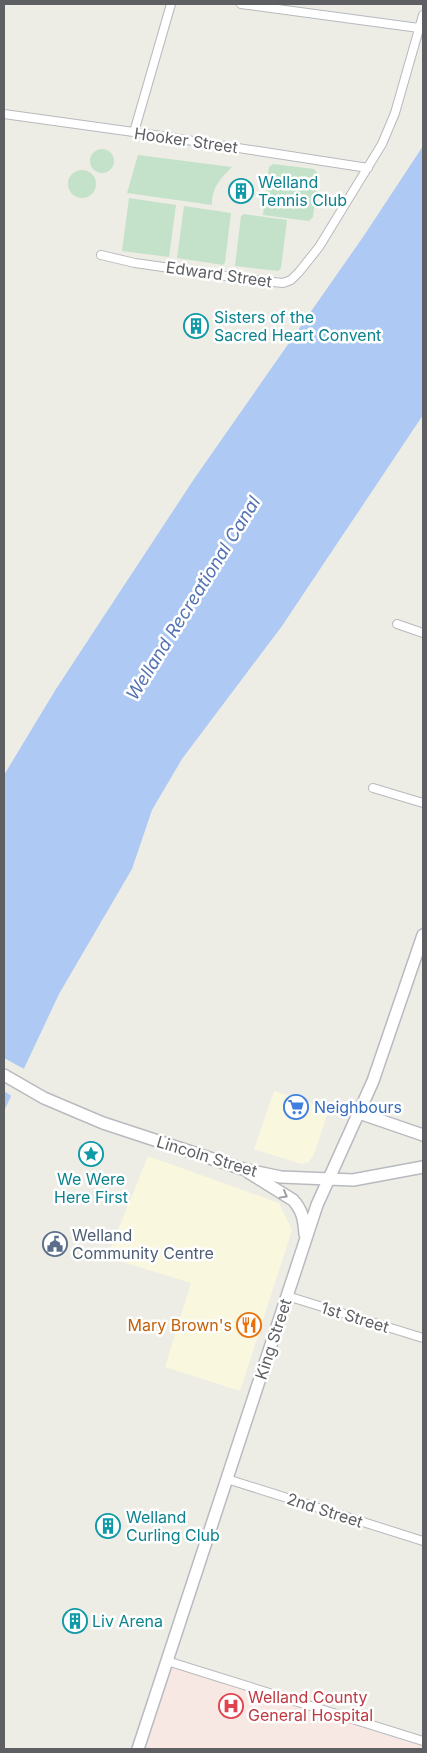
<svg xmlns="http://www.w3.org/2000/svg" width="427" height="1753" viewBox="0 0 427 1753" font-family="Inter,sans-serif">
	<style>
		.commercial { fill: #f9f7de }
		.medical { fill: #f8e8e3 }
		.green { fill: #c4e1c9 }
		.water { fill: #aecaf4 }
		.pier { fill: #edede5 }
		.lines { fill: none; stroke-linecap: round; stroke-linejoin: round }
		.street-casing { stroke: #b7b9bd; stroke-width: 10 }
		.secondary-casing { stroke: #b8babf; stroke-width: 14 }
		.street { stroke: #fff; stroke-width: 8 }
		.secondary { stroke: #fff; stroke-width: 11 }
		.oneway { stroke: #9e9fa1 }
		.labels { text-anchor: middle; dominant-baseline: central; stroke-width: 5; stroke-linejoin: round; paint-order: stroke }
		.street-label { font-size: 16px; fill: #5d5f63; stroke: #fff }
		.culture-label { font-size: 16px; fill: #0d838f; stroke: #fff; text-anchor: start }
		.shop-label { font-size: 16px; fill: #366cbe; stroke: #fff; text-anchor: start }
		.service-label { font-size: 16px; fill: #4e5e75; stroke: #fff; text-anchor: start }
		.food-label { font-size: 16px; fill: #c56008; stroke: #fff; text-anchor: end }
		.health-label { font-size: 16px; fill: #be3a42; stroke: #fff; text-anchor: start }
		.water-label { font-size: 18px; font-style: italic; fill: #5473b4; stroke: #fff }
	</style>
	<rect width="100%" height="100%" fill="#edede5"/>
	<path class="commercial" d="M274 1091 329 1109 314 1154 309 1162 301 1164 254 1149Z
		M148 1156 279 1203 292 1230 240 1391 165 1367 191 1283 107 1257Z"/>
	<path class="medical" d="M167 1661 423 1741V1749H138Z"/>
	<path class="green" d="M90 161a12 12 0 1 1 24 0a12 12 0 1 1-24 0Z
		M138 155 232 167C221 178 211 188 212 205L127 193Z
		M273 164 314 169 319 175 313 217 309 221 263 215 269 167Z
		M68 184a14 14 0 1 1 28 0a14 14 0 1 1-28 0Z
		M129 198 176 205 169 257 122 251Z
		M184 206 231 213 225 262 223 265 177 258Z
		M244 214 287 220 281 268 278 271 235 266 241 216Z"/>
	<path class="water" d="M423 146V415L282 626 182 759 152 810 132 869 59 994 4 1111V775L56 689 194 479 363 237Z"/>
	<path class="pier" d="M4 1058 26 1070 13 1097 4 1091Z"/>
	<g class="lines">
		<defs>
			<path id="street" d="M241 4 419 28
				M4 114 148 134 368 168
				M134 132 171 4
				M101 255 135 263 240 278 273 282 283 283 291 280 299 272 319 247 382 144 395 113 423 15
				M397 624 423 633
				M373 788 423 803
				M287 1296 423 1338
				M227 1479 423 1541
				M167 1661 423 1741"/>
			<path id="secondary" d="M4 1075 44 1098 103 1123 243 1169 281 1177 353 1180 423 1167
				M359 1113 423 1135
				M248 1172 293 1200C303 1211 304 1221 305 1234
				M138 1749 317 1205 373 1081 423 935"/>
		</defs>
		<use href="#street" class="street-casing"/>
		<use href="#secondary" class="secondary-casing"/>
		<use href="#street" class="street"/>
		<use href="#secondary" class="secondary"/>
	</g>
	<defs><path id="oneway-chevron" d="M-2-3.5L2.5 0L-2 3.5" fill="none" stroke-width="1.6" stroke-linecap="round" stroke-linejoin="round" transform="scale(1.25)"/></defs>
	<use class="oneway" href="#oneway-chevron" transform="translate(284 1195) rotate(29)"/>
	<defs>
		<symbol id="building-ring" viewBox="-11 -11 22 22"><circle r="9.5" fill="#fff" stroke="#0f9aa8" stroke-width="1.5"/><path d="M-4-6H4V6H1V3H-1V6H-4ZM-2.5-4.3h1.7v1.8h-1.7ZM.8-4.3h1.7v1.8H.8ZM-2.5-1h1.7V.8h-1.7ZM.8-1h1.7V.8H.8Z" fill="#0f9aa8"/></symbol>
		<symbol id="supermarket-ring" viewBox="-11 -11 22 22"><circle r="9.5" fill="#fff" stroke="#3f7fe0" stroke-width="1.5"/><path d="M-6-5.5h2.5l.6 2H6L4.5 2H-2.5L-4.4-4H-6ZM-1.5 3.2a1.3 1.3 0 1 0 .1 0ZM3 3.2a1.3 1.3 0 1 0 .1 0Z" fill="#3f7fe0"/></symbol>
		<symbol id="sight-ring" viewBox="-11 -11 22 22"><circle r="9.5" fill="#fff" stroke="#0f9aa8" stroke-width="1.5"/><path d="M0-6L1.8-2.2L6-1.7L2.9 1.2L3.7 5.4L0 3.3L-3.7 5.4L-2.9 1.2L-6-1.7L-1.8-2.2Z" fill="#0f9aa8"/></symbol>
		<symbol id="civic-ring" viewBox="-11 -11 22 22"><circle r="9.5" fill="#fff" stroke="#5c6f8a" stroke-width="1.5"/><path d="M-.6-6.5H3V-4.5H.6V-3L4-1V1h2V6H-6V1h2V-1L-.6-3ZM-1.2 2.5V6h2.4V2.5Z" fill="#5c6f8a"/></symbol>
		<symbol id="restaurant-ring" viewBox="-11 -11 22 22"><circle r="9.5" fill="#fff" stroke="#e8710a" stroke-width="1.5"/><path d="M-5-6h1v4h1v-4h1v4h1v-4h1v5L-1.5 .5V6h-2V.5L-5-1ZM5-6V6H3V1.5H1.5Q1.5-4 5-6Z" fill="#e8710a"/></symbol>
		<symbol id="hospital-ring" viewBox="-11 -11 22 22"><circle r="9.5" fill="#fff" stroke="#e0444e" stroke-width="1.5"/><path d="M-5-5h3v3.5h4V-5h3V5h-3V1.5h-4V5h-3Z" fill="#e0444e"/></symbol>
	</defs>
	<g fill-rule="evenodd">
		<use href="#building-ring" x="227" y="177" width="28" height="28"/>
		<use href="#building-ring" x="182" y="312" width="28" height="28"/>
		<use href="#supermarket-ring" x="282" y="1093" width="28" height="28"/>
		<use href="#sight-ring" x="77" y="1140" width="28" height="28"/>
		<use href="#civic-ring" x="41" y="1230" width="28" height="28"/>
		<use href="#restaurant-ring" x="235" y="1311" width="28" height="28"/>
		<use href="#building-ring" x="94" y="1512" width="28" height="28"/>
		<use href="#building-ring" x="61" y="1607" width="28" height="28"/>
		<use href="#hospital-ring" x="217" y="1692" width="28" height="28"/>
	</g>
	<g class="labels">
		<g class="street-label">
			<text transform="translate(186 140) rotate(8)">Hooker Street</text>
			<text transform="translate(219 274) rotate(8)">Edward Street</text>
			<text transform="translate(207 1156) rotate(17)">Lincoln Street</text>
			<text transform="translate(355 1317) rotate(17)">1st Street</text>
			<text transform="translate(273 1339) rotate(-72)">King Street</text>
			<text transform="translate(325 1510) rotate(18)">2nd Street</text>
		</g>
		<g class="culture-label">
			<text x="258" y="182">Welland<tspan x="258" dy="18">Tennis Club</tspan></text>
			<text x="214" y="317">Sisters of the<tspan x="214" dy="18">Sacred Heart Convent</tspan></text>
			<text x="91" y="1179" text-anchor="middle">We Were<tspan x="91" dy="18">Here First</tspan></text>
			<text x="126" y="1517">Welland<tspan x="126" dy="18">Curling Club</tspan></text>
			<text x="92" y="1621">Liv Arena</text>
		</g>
		<g class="shop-label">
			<text x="314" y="1107">Neighbours</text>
		</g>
		<g class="service-label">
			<text x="72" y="1235">Welland<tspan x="72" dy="18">Community Centre</tspan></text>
		</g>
		<g class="food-label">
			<text x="232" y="1325">Mary Brown's</text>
		</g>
		<g class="health-label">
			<text x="248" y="1697">Welland County<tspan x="248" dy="18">General Hospital</tspan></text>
		</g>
		<g class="water-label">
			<text transform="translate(193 598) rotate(-58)">Welland Recreational Canal</text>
		</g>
	</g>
	<rect width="427" height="1753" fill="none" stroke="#5d5f63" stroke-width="10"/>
</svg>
